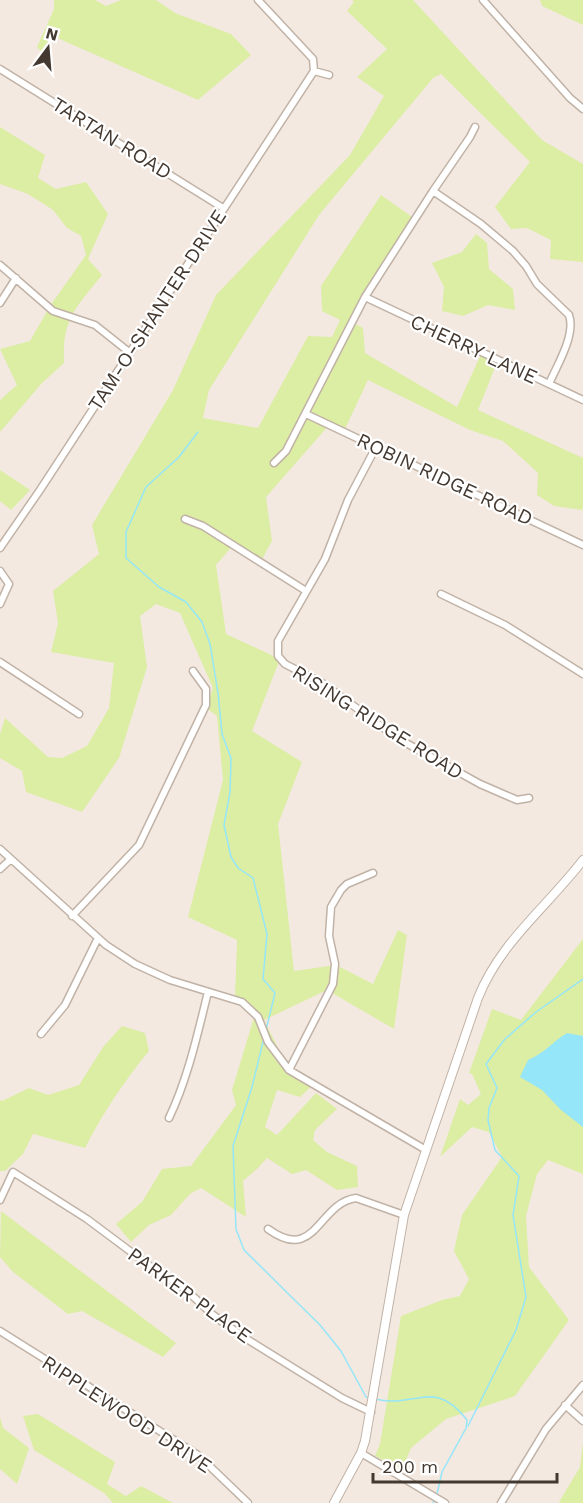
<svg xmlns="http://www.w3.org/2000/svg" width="583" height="1503" viewBox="0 0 583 1503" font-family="'Work Sans',sans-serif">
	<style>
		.green { fill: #dceda4 }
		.water { fill: #95e6f8 }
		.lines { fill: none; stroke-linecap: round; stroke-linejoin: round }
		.stream { stroke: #95e6f8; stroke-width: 1.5 }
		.minor-casing { stroke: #c1b2a6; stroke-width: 9 }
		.tertiary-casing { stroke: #c1b2a6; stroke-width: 10 }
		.minor { stroke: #fff; stroke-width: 6 }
		.tertiary { stroke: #fff; stroke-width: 8 }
		.labels { text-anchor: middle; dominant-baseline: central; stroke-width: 4.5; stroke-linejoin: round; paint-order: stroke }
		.street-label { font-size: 20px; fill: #443931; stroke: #fff }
	</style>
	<rect width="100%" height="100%" fill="#f3e9e1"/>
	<path class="green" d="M54 0H95L106 6 121 0H156L175 13 231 34 251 55 198 100 55 37 43 53 37 47 54 9Z
		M352 0H413L542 140 583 164V262L550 259 551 240 527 228 511 229 495 207 530 162 441 74 433 78 319 215 209 390 203 418 258 428 308 336 332 337 340 320 322 311 321 286 381 195 415 219 354 323 363 328 365 353 457 407 482 352 498 360 478 410 583 458V506L582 510 554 506 537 495 538 473 503 441 470 430 368 380 344 431 330 424 266 497 272 541 261 561 234 544 216 565 226 634 280 659 252 731 302 762 278 824 294 971 336 965 373 984 398 930 407 935 394 1029 327 990 264 1020 290 1072 313 1085 300 1097 277 1090 265 1127 277 1135 316 1093 337 1109 315 1130 313 1140 327 1152 357 1166 358 1187 337 1190 306 1170 292 1174 267 1158 258 1168 243 1181 246 1217 201 1188 190 1194 171 1215 149 1225 131 1242 116 1224 142 1202 162 1169 191 1166 236 1105 232 1090 256 1011 235 998 237 940 188 917 223 780 217 716 206 708 213 688 180 613 156 604 140 616 147 667 119 758 82 812 26 792 22 771 0 758V734L5 718 48 757 62 758 87 746 109 708 114 663 51 652 58 623 53 591 99 554 92 525 173 390 216 295 350 155 384 96 357 77 387 49 347 11 354 2Z
		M540 0H583V25L542 6Z
		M0 127 45 155 38 178 56 189 86 182 108 214 88 259 102 275C76 308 62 318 64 363L42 383 0 432V400L17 385 0 349 30 341 50 306 86 255 81 236 67 228 53 210 28 194 0 184Z
		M476 234 487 243 489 269 513 289 515 310 488 305 463 316 442 311 444 287 432 263 462 252Z
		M0 470 30 490 11 510 0 501Z
		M583 939V1174L548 1160 537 1174 526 1216 529 1267 569 1320 515 1396 446 1419 411 1448 402 1469 375 1456 380 1444 401 1316 442 1300 460 1296 469 1279 454 1251 462 1215 502 1157 489 1132 472 1127 440 1157 460 1099 468 1105 481 1094 472 1074 469 1073 492 1009 521 1020Z
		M122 1026 145 1033 149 1051C124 1081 103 1113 85 1148L33 1134 23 1154 5 1171H0V1100L2 1101 29 1088 48 1095 79 1085 103 1047Z
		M1 1211 176 1343 163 1357 82 1311 68 1314 13 1272 0 1257Z
		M38 1414 115 1462 107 1484 126 1496 141 1486 173 1503H113L104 1493 34 1450 23 1416Z
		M0 1417 3 1428 29 1448 17 1484 0 1469Z
		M583 1442V1503H561L559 1502 580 1467Z"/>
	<path class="water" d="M567 1033 583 1036V1127L561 1110 542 1090 520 1077 528 1060C545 1053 552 1042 567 1033Z"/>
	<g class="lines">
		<path class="stream" d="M198 432 179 457 146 487 126 532V558L159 587 186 602 202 622 210 644 218 693 222 734 231 758 230 792 224 825 231 857 238 868 253 878 267 934 263 979 275 993 266 1030
			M264 1038 252 1087 233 1146 236 1229 244 1250 320 1325 341 1351 366 1397 370 1398
			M375 1399C415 1409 434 1377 467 1420L466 1429
			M468 1426 516 1330 526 1297 513 1215 519 1176 495 1150 488 1120 489 1108 497 1088 486 1064 505 1039 536 1012 583 979
			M437 1494 442 1472 465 1430
			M433 1503 435 1498"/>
		<defs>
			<path id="minor" d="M258 0 313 59 314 71 329 75
				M483 0 570 98 583 109
				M0 69 223 208
				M433 191 481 224 513 251 526 266 537 284 569 315C576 335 557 365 549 384
				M0 265 53 311 95 325 129 352
				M365 297 583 400
				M0 303 16 278
				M306 414 583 545
				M376 447 348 500 325 559 278 641V656L285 664 324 684 397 738 480 784 517 800 529 798
				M274 463 286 451 365 297 433 191 470 137 475 127
				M185 519 203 526 306 591
				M0 548 40 490 314 71
				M0 571 9 584 0 604
				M441 594 505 625 583 674
				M0 662 79 714
				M0 849 106 945 135 964 170 980 242 1002 258 1017 268 1042 289 1070 426 1150
				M0 869 11 859
				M72 916 139 845 206 705V689L193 671
				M41 1034 65 1005 98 938
				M289 1070 333 984 335 964 329 936 331 907 341 890 347 884 373 873
				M169 1118C188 1078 197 1036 208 992
				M0 1200 13 1172 87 1219 162 1275 184 1288 213 1315 242 1336 342 1398 371 1412
				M268 1229C316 1264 318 1203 356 1198L404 1215
				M0 1331 198 1455 248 1503
				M565 1405 583 1421
				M361 1453 445 1503
				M501 1503 546 1429 583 1385"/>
			<path id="tertiary" d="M334 1503 361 1453 365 1441 404 1215 478 998C500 942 548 906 583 860"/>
		</defs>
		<use href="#minor" class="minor-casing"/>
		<use href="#tertiary" class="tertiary-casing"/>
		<use href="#minor" class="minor"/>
		<use href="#tertiary" class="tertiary"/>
	</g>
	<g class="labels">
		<g class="street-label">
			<text transform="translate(112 138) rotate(32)">TARTAN ROAD</text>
			<text transform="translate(157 310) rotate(-57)">TAM-O-SHANTER DRIVE</text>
			<text transform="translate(474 349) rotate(25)">CHERRY LANE</text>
			<text transform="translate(445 479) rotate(25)">ROBIN RIDGE ROAD</text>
			<text transform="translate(378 722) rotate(32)">RISING RIDGE ROAD</text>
			<text transform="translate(190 1295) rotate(36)">PARKER PLACE</text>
			<text transform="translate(127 1414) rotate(33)">RIPPLEWOOD DRIVE</text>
		</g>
	</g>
	<g transform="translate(48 48) rotate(16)" stroke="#ffffff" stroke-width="4.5" paint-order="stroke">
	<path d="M0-4.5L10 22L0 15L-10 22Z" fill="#443931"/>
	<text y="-9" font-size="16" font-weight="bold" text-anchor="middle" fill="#443931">N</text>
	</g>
	<path d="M373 1473v9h184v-9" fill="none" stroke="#443931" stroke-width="3"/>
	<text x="382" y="1473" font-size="18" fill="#443931" stroke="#ffffff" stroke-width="4.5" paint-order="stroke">200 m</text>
</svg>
